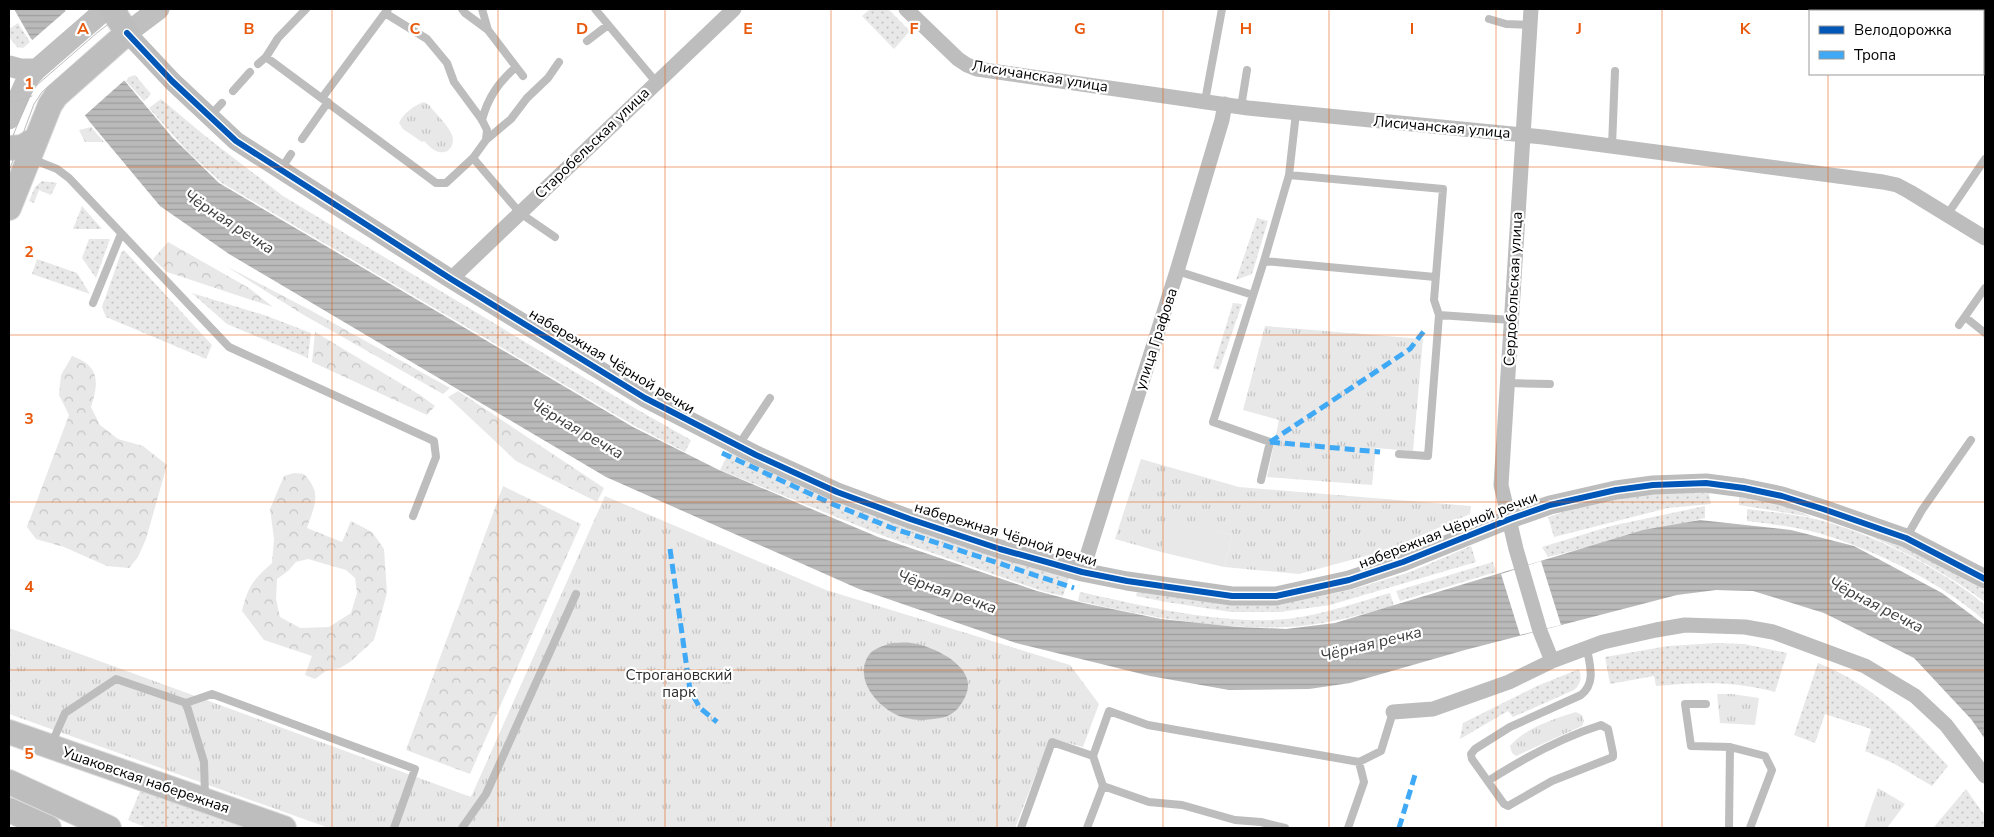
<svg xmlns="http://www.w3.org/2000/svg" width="1994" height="837" viewBox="0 0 1994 837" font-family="'Nunito Sans',sans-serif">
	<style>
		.grass { fill: url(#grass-dots) }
		.forest { fill: url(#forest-crowns); fill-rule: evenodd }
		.park { fill: url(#park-tufts) }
		.garden { fill: #e8e8e8 }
		.water { fill: url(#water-rules) }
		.pier { fill: #fff }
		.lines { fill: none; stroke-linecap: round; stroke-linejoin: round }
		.primary-casing { stroke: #dbdbdb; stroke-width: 26 }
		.service { stroke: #bdbdbd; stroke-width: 8 }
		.minor { stroke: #bdbdbd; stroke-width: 15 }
		.tertiary { stroke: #bdbdbd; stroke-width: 19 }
		.secondary { stroke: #bfbfbf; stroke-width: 21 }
		.primary { stroke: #bdbdbd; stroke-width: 24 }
		.tram { stroke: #bdbdbd; stroke-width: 1 }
		.quiet { stroke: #3fa9f5; stroke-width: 5; stroke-dasharray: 10 5; stroke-linecap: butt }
		.cycleway-casing { stroke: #fff; stroke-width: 9 }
		.cycleway { stroke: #0057b8; stroke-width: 6 }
		.grid { fill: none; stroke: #e8590c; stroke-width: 1; stroke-opacity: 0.55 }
		.labels { text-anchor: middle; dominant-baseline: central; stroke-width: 4.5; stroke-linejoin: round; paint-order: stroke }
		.street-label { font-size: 15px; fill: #000; stroke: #fff }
		.park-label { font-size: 15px; fill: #2c2c2c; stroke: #fff }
		.water-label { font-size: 16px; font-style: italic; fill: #3d3d3d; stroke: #fff }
		.grid-label { font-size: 16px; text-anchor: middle; font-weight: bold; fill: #e8590c; stroke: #fff; stroke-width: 4.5; stroke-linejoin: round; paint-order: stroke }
	</style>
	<defs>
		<pattern id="grass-dots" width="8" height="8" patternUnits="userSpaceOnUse" patternTransform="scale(1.25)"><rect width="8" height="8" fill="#e8e8e8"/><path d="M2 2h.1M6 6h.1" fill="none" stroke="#c5c5c5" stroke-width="1.8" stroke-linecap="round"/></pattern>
		<pattern id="forest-crowns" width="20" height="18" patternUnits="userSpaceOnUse" patternTransform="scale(1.25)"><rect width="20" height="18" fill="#e8e8e8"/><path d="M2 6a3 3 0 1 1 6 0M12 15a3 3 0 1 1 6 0" fill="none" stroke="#c5c5c5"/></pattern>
		<pattern id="park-tufts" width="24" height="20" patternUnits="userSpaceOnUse" patternTransform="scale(1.25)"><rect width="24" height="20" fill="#e8e8e8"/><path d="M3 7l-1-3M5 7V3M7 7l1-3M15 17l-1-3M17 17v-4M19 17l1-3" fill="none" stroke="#c5c5c5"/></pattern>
		<pattern id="water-rules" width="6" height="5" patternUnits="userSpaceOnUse" patternTransform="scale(1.25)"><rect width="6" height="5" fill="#bababa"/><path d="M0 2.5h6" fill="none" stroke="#9e9e9e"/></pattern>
	</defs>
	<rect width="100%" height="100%" fill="#fff"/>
	<path class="grass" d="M870 9H888L910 31 894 49 862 16Z
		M18 23 30 42 23 48 17 47 9 37V29Z
		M135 75 151 94 144 101 126 81 129 77Z
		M161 99 204 135 283 196 638 410 691 440 685 452 633 425 222 183 188 152 149 108Z
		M42 181 57 183 51 195 39 190 34 203 29 201 35 187Z
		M82 206 102 229H73Z
		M1257 218 1268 221 1252 274 1236 280Z
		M89 239H110L96 278 82 258Z
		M124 250 212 345 206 359 106 317 102 307 121 253Z
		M37 259 77 273 90 294 32 274Z
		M192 293 267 316 311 333 308 358 227 324Z
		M1233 303 1242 304 1219 370 1213 368Z
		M730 450 1069 577 1063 596 1042 591 881 535 720 470Z
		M1708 488 1711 504 1668 508 1554 537 1548 517 1584 505 1634 493Z
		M1739 492 1767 499 1812 517 1739 505Z
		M1705 506V518L1548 557 1542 547 1611 526Z
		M1747 509C1770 512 1793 514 1815 519 1868 531 1944 570 1985 605V621C1941 582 1875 550 1818 533 1796 527 1771 524 1747 521Z
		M1811 513 1882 535 1985 590V602C1949 575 1910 554 1868 535 1850 527 1829 522 1811 513Z
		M1471 546 1476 562 1330 605 1280 612H1231L1166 602 1136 596 1137 592 1232 605H1279L1354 589 1410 572Z
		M1493 562 1496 572 1400 601 1396 591Z
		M1080 592C1144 606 1220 625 1287 619 1321 615 1356 603 1390 593L1394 606C1359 615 1322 626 1285 627 1215 630 1146 616 1078 601Z
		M1717 643 1744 644 1787 653 1775 692C1736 681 1697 682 1656 686L1654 676 1610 684 1605 657 1668 646Z
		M1818 663C1877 687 1906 721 1948 766L1932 786 1893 763 1865 751 1871 729 1825 714 1815 743 1794 735Z
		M1579 669C1582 678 1581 683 1574 690L1513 717 1508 711 1460 739 1463 723 1537 686Z
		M141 789 246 828H147L128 820Z
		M1966 789 1985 816V828H1933Z"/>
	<path class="forest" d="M91 127 104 142H85L79 130Z
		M168 242 249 288 273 307 167 272 153 259Z
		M226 266 310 310 450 388 443 394 302 314Z
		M315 332 420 395 435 406 427 415 312 362Z
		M72 356C100 366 99 382 91 407L100 425 118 439 143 446 167 465 146 539 138 557 129 568 107 566 64 547 36 539 27 527 69 415 59 395 61 375Z
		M458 391 604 488 597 502 516 461 448 397Z
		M294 473 304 474C323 494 314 506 307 528L342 542 351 521 372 532 384 549 387 593 374 640 350 662 340 668 326 671 315 679 305 675 312 656 264 640 242 611C248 586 253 580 272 563L274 539 270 509 284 476ZM308 559 346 570 355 578 357 593 351 613 329 627 300 628 280 617 276 599 277 579 288 571 296 562Z
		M503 486 581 524 470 774 406 750Z"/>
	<path class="park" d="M424 102 429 105C436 114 446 123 451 133 456 141 451 154 440 152 434 152 428 145 424 141L422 142 403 129 399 123C403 113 415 105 424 102Z
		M1265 326 1423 339 1413 451 1376 448 1372 485 1267 477 1279 420 1243 410Z
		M1141 459 1239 487 1471 506 1470 514 1388 550 1299 574 1224 567 1232 535 1170 520 1161 552 1115 539Z
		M605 496 826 590 1070 665 1099 704 1083 747 1050 738 1015 828H329L9 714V628L471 797Z
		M1717 694H1732L1759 698 1755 725 1720 723Z
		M1576 712 1582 715 1584 721 1582 726 1516 756 1512 753 1510 746C1523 729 1556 718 1576 712Z
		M1878 788 1905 804 1887 828H1864Z"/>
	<path class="garden" d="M1169 519 1232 535 1224 567 1161 552Z"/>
	<path class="water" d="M14 9H64L172 137 219 183 633 427 719 470 878 537 1037 591 1083 603 1161 619 1237 627 1286 629 1335 623 1643 530 1700 520 1791 530 1854 546 1942 593 1985 625V739L1971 719 1914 658 1824 613 1753 591 1716 590 1677 595 1465 650 1350 683 1309 689 1229 690 1150 676 1016 643 859 589 606 477 229 254 160 206 89 121 30 37Z
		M892 643C899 643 905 642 911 643 929 645 962 660 967 679 970 687 966 697 961 704 957 711 949 717 940 718 929 720 917 721 906 718 883 713 854 683 867 658 872 648 883 646 892 643Z"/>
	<path class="pier" d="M68 9 127 78 83 117 30 42Z
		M1541 561 1561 625 1520 635 1501 574Z"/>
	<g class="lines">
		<defs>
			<path id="primary" d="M9 148 22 147 36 139
				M9 208 50 105 56 96 127 33 112 9
				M9 732 284 828
				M9 782 109 828
				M9 810 49 828"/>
		</defs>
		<use href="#primary" class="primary-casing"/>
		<path class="service" d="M462 9 465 13 488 30 523 76
			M482 9 488 30
			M595 9 656 82
			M385 13 427 39 447 63 454 82 482 120 487 130 486 140 473 158
			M1489 19 1506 24 1530 25
			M587 41 608 25
			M266 57 278 38 306 9
			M258 64 266 57 436 183H446L473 158 520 213 555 237
			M233 91 250 72
			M322 98 388 9
			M1205 101 1222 9
			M1241 107 1247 70
			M1296 113 1289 175 1443 189 1434 300 1439 315 1511 320
			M210 116 222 103
			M482 120C488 97 499 82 516 67
			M302 139 328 102
			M486 140 511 119 527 98 548 78 559 62
			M1612 146 1615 71
			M32 159 57 169 69 178 229 347 434 441 436 457 413 516
			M281 169 291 154
			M1289 175 1264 261 1435 277
			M1947 215 1985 159
			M1177 271 1253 295
			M93 303 121 234
			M1965 317 1985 333
			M1959 325 1985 288
			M1507 383 1550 384
			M738 446 770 398
			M1399 454 1428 456 1439 315
			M1261 480 1270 442 1213 422 1264 261
			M1906 538 1922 510 1971 440
			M186 703 212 694 415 769 394 828
			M1706 704H1685L1691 746 1730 747 1729 828
			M51 745 65 713 116 679 186 703 204 762 205 796
			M1730 747 1765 756 1772 770 1750 828
			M1359 762 1381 751 1393 712
			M1488 781C1524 758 1560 738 1601 725L1608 729 1613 753V757L1552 781 1508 806 1504 804 1472 759 1471 754 1475 749 1510 727 1581 695C1596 683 1590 666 1587 649
			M1103 786 1149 802 1182 805 1235 820 1261 822 1285 828
			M462 828 486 794 576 594
			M1021 828 1052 742 1093 756
			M1087 828 1103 786 1093 756 1109 711 1148 725 1359 762 1364 782 1348 828"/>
		<path class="minor" d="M906 9 958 59 967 65 977 69 1248 108 1543 137 1883 182 1897 185 1910 192 1985 238
			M1531 9 1501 485 1516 549 1540 631 1552 661
			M451 279 734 9
			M1082 572 1177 271 1222 120 1225 104
			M1393 712 1433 709 1509 682 1552 661 1603 642 1656 630 1685 625 1745 627 1773 632 1865 666 1915 696 1946 725 1985 776"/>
		<path class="tertiary" d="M127 33 172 81 236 141 451 279 645 398 756 455 837 492 910 519 1000 549 1082 572 1127 581 1232 596H1276L1349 580 1403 562 1510 519 1550 505 1616 490 1653 485 1706 483 1744 488 1782 496 1823 509 1906 538 1985 579"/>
		<path class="secondary" d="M127 33 159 9
			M9 66 20 69H37
			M9 119 26 81 37 69 106 9"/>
		<use href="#primary" class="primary"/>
		<path class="tram" d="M9 92C19 93 27 89 35 84
			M9 101 14 102 32 96
			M9 146 28 98 37 85 98 32 129 9
			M9 171 34 104 42 92 103 39 142 9"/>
		<path class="quiet" d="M1270 442 1410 349 1424 331
			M1270 442 1380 452
			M722 453 830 503 892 528 1074 588
			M670 549 690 690 700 708 717 722
			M1399 828 1415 775"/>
		<defs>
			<path id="cycleway" d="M127 33 172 81 236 141 451 279 645 398 756 455 837 492 910 519 1000 549 1082 572 1127 581 1232 596H1276L1349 580 1403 562 1510 519 1550 505 1616 490 1653 485 1706 483 1744 488 1782 496 1823 509 1906 538 1985 579"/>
		</defs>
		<use href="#cycleway" class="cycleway-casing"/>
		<use href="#cycleway" class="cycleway"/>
	</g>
	<path class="grid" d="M166 9V828M332 9V828M498 9V828M665 9V828M831 9V828M997 9V828M1163 9V828M1329 9V828M1496 9V828M1662 9V828M1828 9V11M1828 74V828M9 167H1985M9 335H1985M9 502H1985M9 670H1985"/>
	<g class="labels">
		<g class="street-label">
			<text transform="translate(1040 76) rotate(9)">Лисичанская улица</text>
			<text transform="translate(1442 127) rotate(5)">Лисичанская улица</text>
			<text transform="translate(592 143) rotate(-44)">Старобельская улица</text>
			<text transform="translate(1513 289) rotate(-87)">Сердобольская улица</text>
			<text transform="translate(1156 339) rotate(-72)">улица Графова</text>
			<text transform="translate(612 361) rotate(31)">набережная Чёрной речки</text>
			<text transform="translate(1448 530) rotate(-21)">набережная Чёрной речки</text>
			<text transform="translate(1006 534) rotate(17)">набережная Чёрной речки</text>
			<text transform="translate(146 780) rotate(19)">Ушаковская набережная</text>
		</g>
		<g class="park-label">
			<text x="679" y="675">Строгановский<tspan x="679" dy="17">парк</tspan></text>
		</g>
		<g class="water-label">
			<text transform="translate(229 222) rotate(33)">Чёрная речка</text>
			<text transform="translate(577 429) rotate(30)">Чёрная речка</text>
			<text transform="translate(947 592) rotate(19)">Чёрная речка</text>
			<text transform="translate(1876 605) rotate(27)">Чёрная речка</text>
			<text transform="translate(1371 644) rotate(-14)">Чёрная речка</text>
		</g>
	</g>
	<g class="grid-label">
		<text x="83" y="34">A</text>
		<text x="249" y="34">B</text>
		<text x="415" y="34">C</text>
		<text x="582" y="34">D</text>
		<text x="748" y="34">E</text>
		<text x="914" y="34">F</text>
		<text x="1080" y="34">G</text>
		<text x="1246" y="34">H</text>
		<text x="1412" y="34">I</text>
		<text x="1579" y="34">J</text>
		<text x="1745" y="34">K</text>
		<text x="29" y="89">1</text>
		<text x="29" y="257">2</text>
		<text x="29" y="424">3</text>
		<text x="29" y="592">4</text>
		<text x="29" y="759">5</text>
	</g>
	<rect width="1994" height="837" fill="none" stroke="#000000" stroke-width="20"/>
	<rect x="1809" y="10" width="175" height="65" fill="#ffffff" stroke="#999999"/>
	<rect x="1819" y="26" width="25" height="8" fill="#0057b8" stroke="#999999"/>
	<text x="1854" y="35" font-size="15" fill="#000000">Велодорожка</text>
	<rect x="1819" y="51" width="25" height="8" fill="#3fa9f5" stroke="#999999"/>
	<text x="1854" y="60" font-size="15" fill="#000000">Тропа</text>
</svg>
